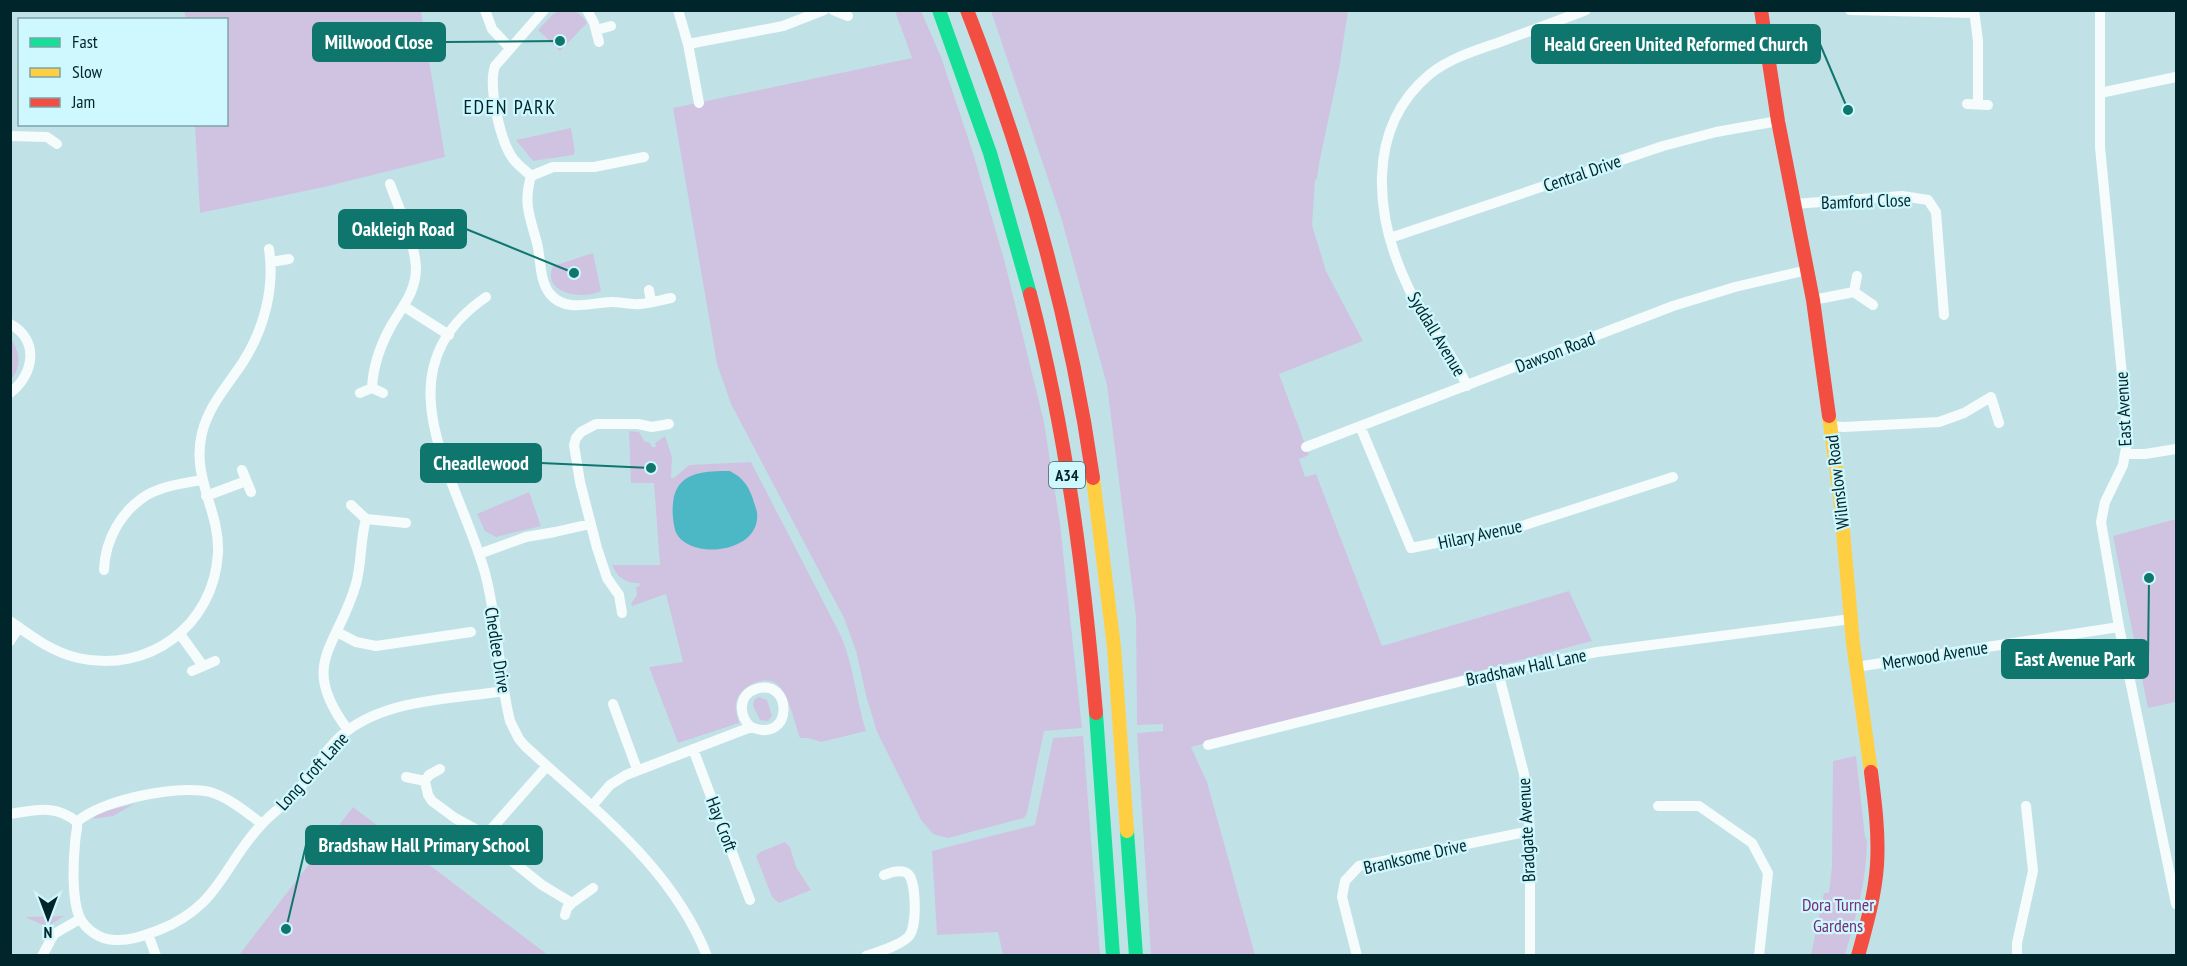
<svg xmlns="http://www.w3.org/2000/svg" width="2187" height="966" viewBox="0 0 2187 966" font-family="'PT Sans Narrow',sans-serif">
	<style>
		.green { fill: #d0c3e1 }
		.water { fill: #4db8c5 }
		.lines { fill: none; stroke-linecap: round; stroke-linejoin: round }
		.street { stroke: #f6fbfb; stroke-width: 10 }
		.fast { stroke: #16e098; stroke-width: 14 }
		.slow { stroke: #ffcf43; stroke-width: 14 }
		.jam { stroke: #f24e42; stroke-width: 14 }
		.labels { text-anchor: middle; dominant-baseline: central; stroke-width: 4.5; stroke-linejoin: round; paint-order: stroke }
		.shield { fill: #cef8fe; stroke: #3e646a; stroke-width: 1.5 }
		.shield-label { font-size: 16px; font-weight: bold; fill: #00252a }
		.street-label { font-size: 18px; fill: #00252a; stroke: #cef8fe }
		.park-label { font-size: 18px; fill: #772e78; stroke: #cef8fe }
		.neighbourhood-label { font-size: 20px; letter-spacing: 1.5px; fill: #00252a; stroke: #cef8fe }
		.leader { fill: none; stroke: #0f766e; stroke-width: 2 }
		.callout-dot { fill: #0f766e; stroke: #cef8fe; stroke-width: 2 }
		.callout { fill: #0f766e; stroke: #0f766e; stroke-width: 2 }
		.callout-label { font-size: 20px; text-anchor: middle; font-weight: bold; fill: #fff }
	</style>
	<rect width="100%" height="100%" fill="#c0e2e7"/>
	<path class="green" d="M184 11H421L445 157 324 187 200 213 195 125 226 124V20L186 19Z
		M558 11C571 10 580 10 587 23L560 51 538 30 551 16Z
		M895 11H921L941 57 973 153 1004 259 1044 422 1060 524 1082 728 1044 731 1027 813 1024 818 948 838 933 834 921 820 877 732 867 699 856 651 844 618 731 404 717 364 673 108 912 58Z
		M991 11H1348L1339 69 1319 164 1317 179 1315 180 1312 225 1326 271 1363 341 1279 374 1309 455 1299 459 1305 477 1316 474 1382 646 1569 591 1592 641 1191 747 1207 782 1255 955H1151L1137 733 1163 731V724L1137 725 1136 617 1107 385 1061 217Z
		M571 128 575 152 573 155 533 161 516 140Z
		M593 253 601 291C583 300 541 294 553 266Z
		M11 339C20 352 22 367 11 379Z
		M629 431 639 432 644 441 650 443 652 447H656L655 443 665 436 672 457 671 478H674L689 465 751 462 841 636C854 666 856 700 866 731L821 742 808 738H800C795 724 789 696 779 686 767 673 742 685 737 700 734 708 737 715 739 723L678 743 649 667 683 662 666 594 632 606 631 604 637 595 636 587 640 586 639 583C626 584 617 577 612 565H660L654 483H631Z
		M529 492 541 526 496 537 485 531 477 514Z
		M2176 519V702L2148 708 2113 536Z
		M759 697 767 700 772 716 768 721 760 720 753 706 754 700Z
		M1083 736 1100 955H1003L998 932 937 935 932 851 1035 825 1053 738Z
		M1856 756 1865 837 1867 840C1867 880 1856 917 1845 955H1811L1824 893H1829L1832 866 1833 761Z
		M134 804 113 816 92 819 101 812Z
		M353 807 548 955H239Z
		M785 842 790 847 796 867 811 890 779 903 772 897 756 856 760 852Z
		M64 916 47 927 25 917Z"/>
	<path class="water" d="M730 471C743 478 748 485 753 499 754 503 756 508 757 512 762 555 685 561 675 530 673 521 672 512 673 503 676 471 705 471 730 471Z"/>
	<g class="lines">
		<path class="street" d="M485 10 492 29 510 48
			M587 10 594 23 599 42
			M678 10 688 44 699 103
			M833 10 848 16
			M1850 10 1974 13
			M1974 10 1978 41V104
			M2100 10V147L2128 437 2123 465 2105 502 2101 522 2119 627 2176 904
			M596 30 611 26
			M688 44 783 26 824 10
			M2100 93 2176 77
			M1967 104 1988 105
			M10 136 47 137 57 144
			M531 176C523 204 530 217 537 243 541 259 539 282 551 295 567 313 592 302 612 302 621 302 630 305 640 304 650 303 661 300 671 298
			M531 176C526 171 519 166 514 160 500 142 488 87 495 66L544 10
			M531 176 553 167H594L644 157
			M1794 204 1902 196 1928 200 1936 212 1944 315
			M1390 238 1663 146 1716 132 1778 121
			M271 262 289 259
			M649 290 651 302
			M1854 292 1857 276
			M486 297C376 373 459 479 485 573 498 621 498 672 510 721L519 739 525 746C594 810 671 865 707 956
			M1813 300 1854 292 1873 305
			M405 307 449 335
			M10 324C40 340 34 375 10 393
			M1467 386C1452 351 1426 323 1409 289 1375 219 1364 129 1430 74 1450 58 1477 50 1500 42 1529 31 1558 21 1586 10
			M372 388C373 367 381 344 391 326 402 307 416 292 416 268 415 242 399 209 390 184
			M360 393 372 388 383 393
			M1360 426 1411 548 1522 526 1673 477
			M1830 426 1844 427 1939 422 1964 413 1991 397 1999 423
			M1306 447 1673 306 1735 287 1807 270
			M2126 454H2145L2176 449
			M242 470 251 492
			M206 496 246 481
			M351 505 366 519 406 523
			M479 554 526 537 555 532 590 524
			M104 570C105 540 121 511 147 495 163 486 184 483 201 480
			M622 613 619 595 607 578 597 548 580 482 574 445 576 438 581 432 596 424H638L652 427 669 424
			M10 621C31 636 52 652 78 658 148 674 214 626 218 553 220 510 191 479 202 433 209 405 228 385 243 362 264 329 275 288 269 249
			M337 632 356 642 376 646 471 632
			M180 634 203 666
			M10 641 19 627
			M1856 667 2119 627
			M192 671 215 661
			M1498 672 1524 774 1530 831V956
			M613 704 637 769
			M348 730C298 663 337 649 356 584 362 562 360 540 366 519
			M1208 745 1498 672 1597 652 1851 619
			M693 749 750 900
			M440 769 429 775 425 781 428 795 432 801 455 818 486 835 507 857 542 885 572 903 593 888
			M406 777 425 781
			M592 806 610 785 626 775 751 727C794 745 793 677 756 689 737 695 739 717 751 727
			M1658 806H1699L1752 843 1768 873 1759 956
			M10 814C35 810 56 804 77 822
			M262 824C246 812 230 798 210 792 180 784 100 800 77 822 78 829 75 836 75 844 73 864 72 898 79 916 85 930 101 940 115 940 131 941 145 935 159 930 220 906 223 865 262 824 273 812 287 803 298 790 314 771 327 746 347 731 389 699 453 699 504 691
			M486 835 547 766
			M565 915 567 908 572 903
			M148 934 156 956
			M42 956 54 934 80 919
			M866 956C877 952 902 945 909 936 917 927 917 880 907 873 900 869 891 872 884 875
			M1357 956 1342 897 1345 881 1359 866 1530 831
			M2017 956V943L2033 871 2026 806"/>
		<path class="fast" d="M939 10 990 153 1030 294
			M1096 713 1113 956
			M1127 831 1136 956"/>
		<path class="slow" d="M1829 416 1840 497 1853 643 1871 772
			M1093 478 1114 647 1127 831"/>
		<path class="jam" d="M967 10C1026 161 1070 317 1093 478
			M1761 10 1778 121 1813 300 1829 416
			M1030 294C1066 431 1084 572 1096 713
			M1858 956C1866 927 1875 895 1877 865 1879 834 1875 803 1871 772"/>
	</g>
	<g class="labels">
		<rect class="shield" x="1049" y="462" width="36" height="26" rx="4.5"/>
		<g class="shield-label">
			<text x="1067" y="475">A34</text>
		</g>
		<g class="street-label">
			<text transform="translate(1582 173) rotate(-19)">Central Drive</text>
			<text transform="translate(1866 201) rotate(-2)">Bamford Close</text>
			<text transform="translate(1437 334) rotate(59)">Syddall Avenue</text>
			<text transform="translate(1555 352) rotate(-21)">Dawson Road</text>
			<text transform="translate(2123 409) rotate(-93)">East Avenue</text>
			<text transform="translate(1837 482) rotate(-97)">Wilmslow Road</text>
			<text transform="translate(1480 534) rotate(-12)">Hilary Avenue</text>
			<text transform="translate(498 650) rotate(81)">Chedlee Drive</text>
			<text transform="translate(1935 655) rotate(-9)">Merwood Avenue</text>
			<text transform="translate(1526 667) rotate(-12)">Bradshaw Hall Lane</text>
			<text transform="translate(312 771) rotate(-48)">Long Croft Lane</text>
			<text transform="translate(722 824) rotate(69)">Hay Croft</text>
			<text transform="translate(1526 830) rotate(-93)">Bradgate Avenue</text>
			<text transform="translate(1415 856) rotate(-13)">Branksome Drive</text>
		</g>
		<g class="park-label">
			<text x="1838" y="904">Dora Turner<tspan x="1838" dy="21">Gardens</tspan></text>
		</g>
		<g class="neighbourhood-label">
			<text x="510" y="107">EDEN PARK</text>
		</g>
	</g>
	<path class="leader" d="M560 41L445 42M1848 110L1820 44M574 273L466 229M651 468L541 463M2149 578L2148 659M286 929L306 845"/>
	<g class="callout-dot">
		<circle cx="560" cy="41" r="6"/>
		<circle cx="1848" cy="110" r="6"/>
		<circle cx="574" cy="273" r="6"/>
		<circle cx="651" cy="468" r="6"/>
		<circle cx="2149" cy="578" r="6"/>
		<circle cx="286" cy="929" r="6"/>
	</g>
	<g class="callout">
		<rect x="313" y="23" width="132" height="38" rx="6"/>
		<rect x="1532" y="25" width="288" height="38" rx="6"/>
		<rect x="339" y="210" width="127" height="38" rx="6"/>
		<rect x="421" y="444" width="120" height="38" rx="6"/>
		<rect x="2002" y="640" width="146" height="38" rx="6"/>
		<rect x="306" y="826" width="236" height="38" rx="6"/>
	</g>
	<g class="callout-label">
		<text x="379" y="49">Millwood Close</text>
		<text x="1676" y="51">Heald Green United Reformed Church</text>
		<text x="403" y="236">Oakleigh Road</text>
		<text x="481" y="470">Cheadlewood</text>
		<text x="2075" y="666">East Avenue Park</text>
		<text x="424" y="852">Bradshaw Hall Primary School</text>
	</g>
	<rect width="2187" height="966" fill="none" stroke="#00252a" stroke-width="24"/>
	<rect x="18" y="18" width="210" height="108" fill="#cef8fe" stroke="#7ca4a9" stroke-width="1.5"/>
	<rect x="30" y="38" width="30" height="9" fill="#16e098" stroke="#7ca4a9" stroke-width="1.5"/>
	<text x="72" y="48" font-size="18" fill="#00252a">Fast</text>
	<rect x="30" y="68" width="30" height="9" fill="#ffcf43" stroke="#7ca4a9" stroke-width="1.5"/>
	<text x="72" y="78" font-size="18" fill="#00252a">Slow</text>
	<rect x="30" y="98" width="30" height="9" fill="#f24e42" stroke="#7ca4a9" stroke-width="1.5"/>
	<text x="72" y="108" font-size="18" fill="#00252a">Jam</text>
	<g transform="translate(48 918) rotate(180)" stroke="#cef8fe" stroke-width="4.5" paint-order="stroke">
	<path d="M0-4.5L10 22L0 15L-10 22Z" fill="#00252a"/>
	<text y="-9" font-size="16" font-weight="bold" text-anchor="middle" fill="#00252a">N</text>
	</g>
</svg>
